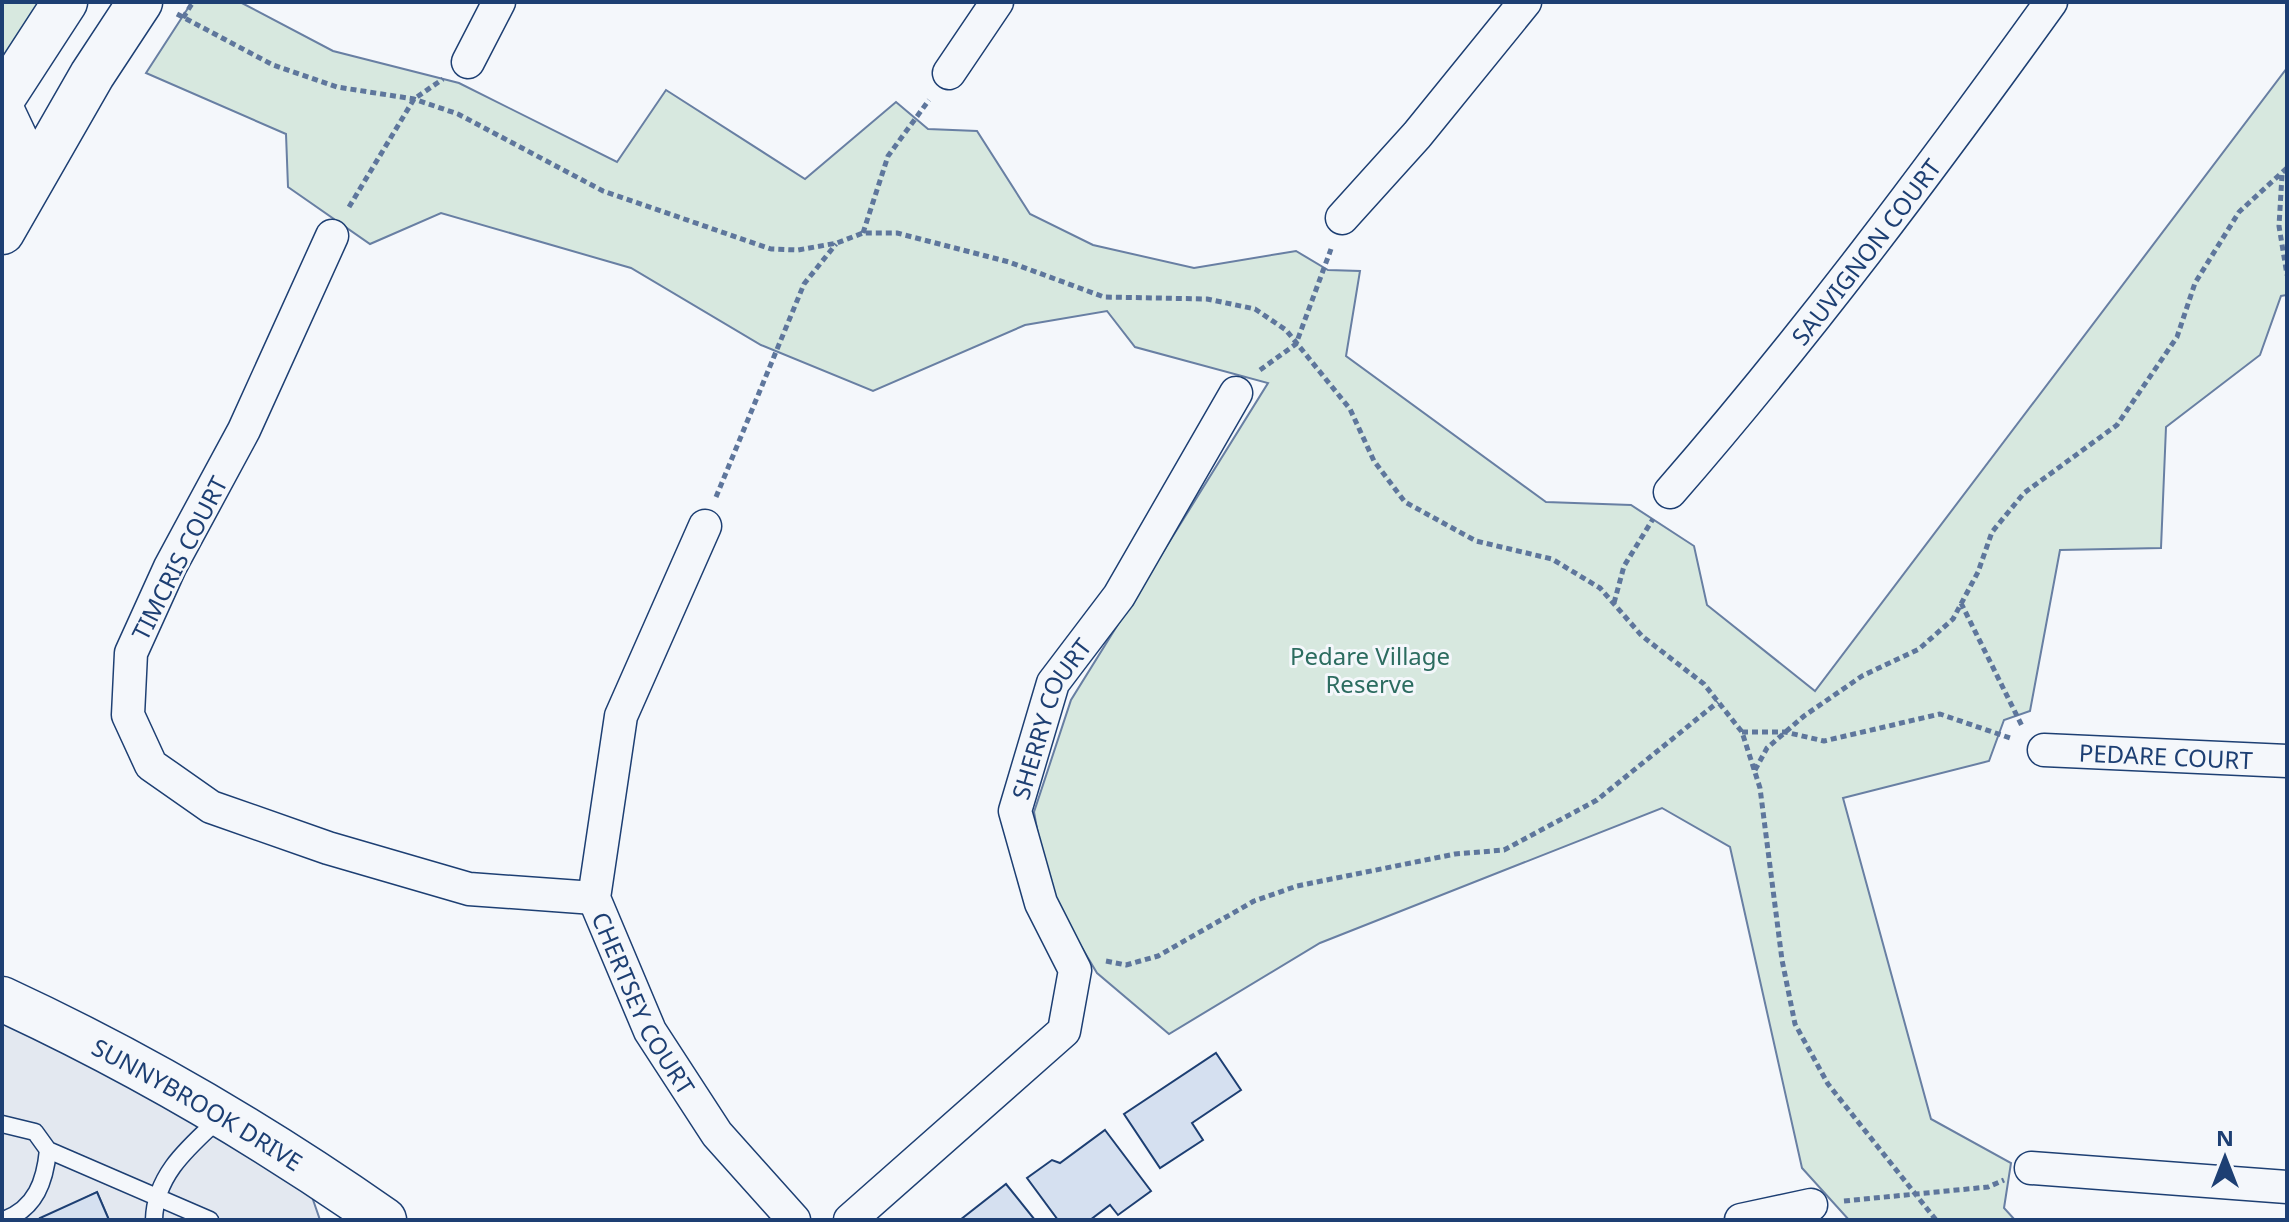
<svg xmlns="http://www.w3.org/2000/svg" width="2289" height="1222" viewBox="0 0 2289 1222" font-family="'Noto Sans',sans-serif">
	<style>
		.green { fill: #d7e8df; stroke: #687fa3; stroke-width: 2 }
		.parking { fill: #e3e8f0; stroke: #687fa3; stroke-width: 2 }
		.building { fill: #d5e0f0; stroke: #1d3f73; stroke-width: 2 }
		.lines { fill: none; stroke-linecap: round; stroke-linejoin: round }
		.lane-casing { stroke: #1d3f73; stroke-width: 19 }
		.street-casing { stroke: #1d3f73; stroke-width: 35 }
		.secondary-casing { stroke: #1d3f73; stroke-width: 47 }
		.primary-casing { stroke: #1d3f73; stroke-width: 47 }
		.path { stroke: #5e769c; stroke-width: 5; stroke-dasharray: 6 4; stroke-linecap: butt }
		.lane { stroke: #f4f7fb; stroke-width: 16 }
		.street { stroke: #f4f7fb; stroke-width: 32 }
		.secondary { stroke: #f4f7fb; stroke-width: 44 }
		.primary { stroke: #f4f7fb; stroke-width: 44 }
		.labels { text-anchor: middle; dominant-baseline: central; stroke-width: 6; stroke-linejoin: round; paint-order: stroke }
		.street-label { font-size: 24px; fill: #1d3f73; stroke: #f4f7fb }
		.park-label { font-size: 24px; fill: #2c6c60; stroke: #f4f7fb }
	</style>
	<rect width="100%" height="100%" fill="#f4f7fb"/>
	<path class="green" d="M2 2H65L2 99Z
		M192 2H240L333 51 459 83 617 162 666 90 805 179 896 102 928 129 977 131 1030 214 1093 245 1194 268 1296 251 1328 270 1360 271 1346 356 1546 502 1631 505 1694 546 1707 605 1815 691 2287 68V295L2281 296 2260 355 2166 427 2161 548 2060 550 2030 711 2004 720 1989 761 1843 798 1931 1119 2011 1163 2004 1208 2015 1220H1849L1802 1168 1730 847 1662 808 1320 943 1169 1034 1097 973 1048 891 1034 812 1071 700 1268 383 1135 347 1107 311 1025 325 873 391 761 345 631 268 441 213 370 244 288 187 286 134 146 73Z"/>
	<path class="parking" d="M2 999 301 1165 320 1220H109L97 1192 41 1220H2Z"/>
	<path class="building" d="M1216 1053 1241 1090 1192 1123 1203 1140 1160 1168 1124 1114Z
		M1105 1130 1151 1191 1118 1215 1110 1205 1090 1220H1058L1027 1178 1052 1160 1060 1163Z
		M1006 1184 1035 1220H960Z
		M97 1192 109 1220H41L40 1218Z"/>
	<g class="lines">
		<defs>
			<path id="lane" d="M2 1124 35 1132 48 1150C45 1181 36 1208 4 1220
				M48 1150 210 1220
				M154 1220C155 1174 190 1146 221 1117"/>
			<g id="street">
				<path d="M468 62 499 2"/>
				<path d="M949 73 997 2"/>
				<path d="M1342 218 1417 135 1525 2"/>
				<path d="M332 236 244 430 170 567 131 653 128 715 151 765 211 807 328 848 469 889 594 898"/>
				<path id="s1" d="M1670 492C1806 336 1930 170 2051 2"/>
				<path id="s2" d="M705 526 621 716 594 898 650 1031 717 1134 794 1220"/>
				<path id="s3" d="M2044 750 2287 761"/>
				<path d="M2031 1168 2287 1187"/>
				<path id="s4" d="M850 1220 1064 1031 1075 970 1041 903 1015 811 1053 683 1119 596 1236 393"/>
				<path d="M1741 1220 1811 1205"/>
			</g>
			<g id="secondary">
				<path id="s5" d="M2 999C136 1061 264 1136 384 1220"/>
			</g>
			<path id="primary" d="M2 99 65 2
				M2 111 19 147 25 190
				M2 232 92 75 140 2"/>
		</defs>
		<use href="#lane" class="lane-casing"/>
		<use href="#street" class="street-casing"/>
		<use href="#secondary" class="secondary-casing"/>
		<use href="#primary" class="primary-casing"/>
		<path class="path" d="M177 14 273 65 337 87 414 99 458 114 603 191 771 249 798 250 837 243 863 233H897L1009 262 1104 297 1207 299 1255 309 1286 330 1350 409 1374 461 1405 502 1476 541 1552 559 1600 588 1642 636 1704 684 1742 732 1760 788 1782 960 1795 1024 1828 1084 1936 1220
			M183 18 193 2
			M2282 175 2279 226 2287 275
			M349 207 414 99 443 79
			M863 233 888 156 929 100
			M1260 370 1296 344 1331 249
			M716 497 804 284 836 244
			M1614 603 1624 566 1653 519
			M1961 603 2022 726
			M1742 732H1785L1824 741 1940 714 2013 739
			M1755 770 1767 748 1804 716 1862 676 1919 649 1953 619 1978 572 1992 532 2024 493 2117 425 2177 337 2195 283 2239 212 2287 168
			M1106 961 1126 965 1158 956 1254 901 1297 886 1455 854 1504 850 1597 800 1718 702
			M1844 1201 1988 1187 2004 1180"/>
		<use href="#lane" class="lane"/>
		<use href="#street" class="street"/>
		<use href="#secondary" class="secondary"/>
		<use href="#primary" class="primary"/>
	</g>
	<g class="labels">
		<g class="street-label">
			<text stroke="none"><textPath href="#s1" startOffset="310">SAUVIGNON COURT</textPath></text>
			<text transform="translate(179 558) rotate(-63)">TIMCRIS COURT</text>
			<text stroke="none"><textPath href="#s4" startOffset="618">SHERRY COURT</textPath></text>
			<text stroke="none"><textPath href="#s3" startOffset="122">PEDARE COURT</textPath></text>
			<text stroke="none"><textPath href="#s2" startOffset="508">CHERTSEY COURT</textPath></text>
			<text stroke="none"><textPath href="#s5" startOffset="222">SUNNYBROOK DRIVE</textPath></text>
		</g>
		<g class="park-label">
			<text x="1370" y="655">Pedare Village<tspan x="1370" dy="28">Reserve</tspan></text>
		</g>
	</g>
	<rect width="2289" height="1222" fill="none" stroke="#1d3f73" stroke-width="8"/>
	<g transform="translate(2225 1158)" stroke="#f4f7fb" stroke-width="6" paint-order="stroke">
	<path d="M0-6L14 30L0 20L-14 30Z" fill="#1d3f73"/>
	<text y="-12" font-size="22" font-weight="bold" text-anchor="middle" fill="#1d3f73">N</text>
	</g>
</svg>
